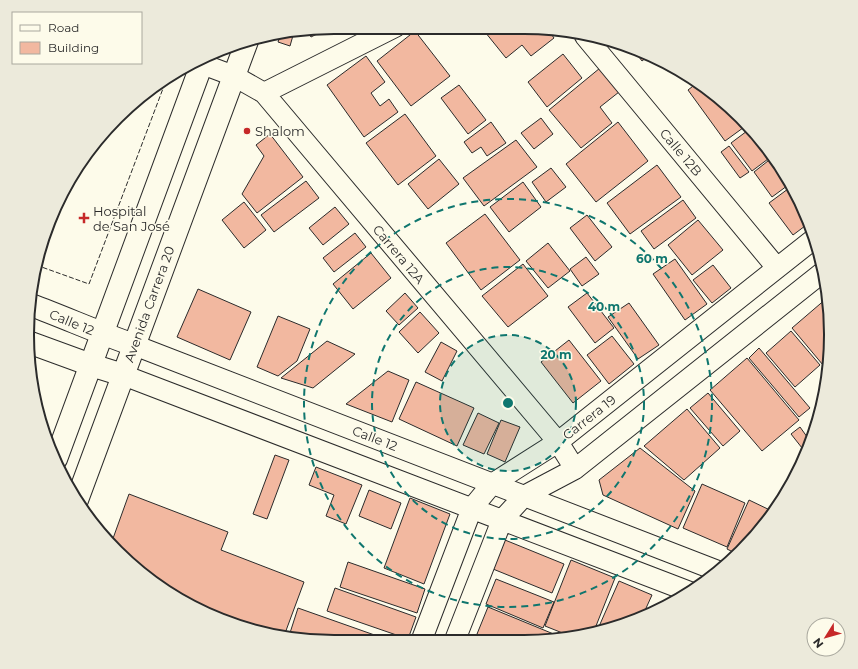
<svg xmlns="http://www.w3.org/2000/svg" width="858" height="669" viewBox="0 0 858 669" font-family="Montserrat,sans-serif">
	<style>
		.building { fill: #f2b8a0; stroke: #2b2b2b }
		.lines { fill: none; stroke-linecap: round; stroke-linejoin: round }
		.minor-casing { stroke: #2b2b2b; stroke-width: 22 }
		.tertiary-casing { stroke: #2b2b2b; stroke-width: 24 }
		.secondary-casing { stroke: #2b2b2b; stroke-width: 24 }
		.minor { stroke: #fdfbea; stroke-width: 20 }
		.tertiary { stroke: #fdfbea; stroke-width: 22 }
		.secondary { stroke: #fdfbea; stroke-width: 22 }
		.fence { stroke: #2b2b2b; stroke-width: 1; stroke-dasharray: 5 2; stroke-linecap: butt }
		.ring { fill: none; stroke: #0f766e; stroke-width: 2; stroke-dasharray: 7 5 }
		.poi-dot { fill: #c62828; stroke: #fdfbea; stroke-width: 1.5 }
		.labels { text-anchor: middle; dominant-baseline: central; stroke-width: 3; stroke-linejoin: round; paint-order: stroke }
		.poi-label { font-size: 13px; fill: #2b2b2b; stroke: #fdfbea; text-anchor: start }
		.street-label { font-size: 13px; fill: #2b2b2b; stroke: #fdfbea }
		.rim { fill: none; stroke: #2b2b2b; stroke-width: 2 }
		.centre { fill: #0f766e; stroke: #fdfbea; stroke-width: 2 }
		.ring-label { font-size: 12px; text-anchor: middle; font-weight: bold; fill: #0f766e; stroke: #fdfbea; stroke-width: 3; stroke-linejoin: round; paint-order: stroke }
	</style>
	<rect width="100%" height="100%" fill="#fdfbea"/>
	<path class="building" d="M481 27 543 28H547L554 38 531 56 522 45 506 58Z
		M329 28 311 37 307 31Z
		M415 31 450 76 411 106 377 61Z
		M294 32 290 46 278 42 281 34Z
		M633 49 647 57 642 61Z
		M563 54 582 78 547 107 528 82Z
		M366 56 385 82 371 93 380 106 389 99 398 112 364 137 327 85Z
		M600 68 619 92 600 107 612 123 581 148 549 110Z
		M697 83 711 91 747 125 725 141 688 90Z
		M459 85 486 120 468 134 441 98Z
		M405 114 436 156 398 185 366 143Z
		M541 118 553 134 534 149 521 133Z
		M491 122 506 143 487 156 481 147 472 153 464 142Z
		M618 122 648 161 596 202 566 164Z
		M751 128 772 156 752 171 731 143Z
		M270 134 303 177 257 213 242 194 264 156 256 145Z
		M516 140 537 167 484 206 463 178Z
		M729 146 749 172 740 178 721 152Z
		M773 157 791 183 772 197 754 172Z
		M439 159 459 184 428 209 408 184Z
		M657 165 681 197 630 234 607 203Z
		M551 168 566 187 546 202 532 182Z
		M306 181 319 198 274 232 261 215Z
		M523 182 541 207 509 232 490 207Z
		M792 186 809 223 793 235 769 203Z
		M683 200 696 218 654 249 641 231Z
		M244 202 266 230 244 248 222 220Z
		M335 207 349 224 323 245 309 228Z
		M485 214 520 260 481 290 446 243Z
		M587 215 612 247 595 261 570 228Z
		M698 220 723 250 692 275 668 245Z
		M355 233 366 247 334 272 323 258Z
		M548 243 570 271 548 288 526 261Z
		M371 253 391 278 353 309 333 284Z
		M586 257 599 274 582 286 570 269Z
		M675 259 707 304 685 320 653 274Z
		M523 264 548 296 508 327 482 296Z
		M713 265 731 288 712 303 693 280Z
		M198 289 251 312 230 360 177 337Z
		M405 293 418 308 399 325 386 311Z
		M587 293 614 328 595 343 568 307Z
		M827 298 830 354 828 371 792 328Z
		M629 303 659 345 638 359 608 317Z
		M420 312 439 333 418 353 399 332Z
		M278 316 310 329 297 361 278 376 257 367Z
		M791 331 820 365 795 387 766 353Z
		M612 336 634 364 609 384 587 355Z
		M569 340 601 381 573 403 541 362Z
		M327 341 355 354 313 388 281 378Z
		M441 342 457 351 442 381 425 372Z
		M759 348 810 408 799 417 749 358Z
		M747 358 799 420 762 451 710 390Z
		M388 371 409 380 392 422 346 404Z
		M416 382 474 408 457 446 399 419Z
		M708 393 740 431 723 446 690 408Z
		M687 409 720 448 684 480 644 446Z
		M478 413 499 423 484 454 463 445Z
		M501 420 520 427 505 462 487 454Z
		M800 427 810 441 806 453 791 434Z
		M640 448 695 491 678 529 603 495 599 480Z
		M275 455 289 460 267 519 253 514Z
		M316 467 362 485 346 524 326 516 334 495 309 485Z
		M702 484 745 503 727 547 683 528Z
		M369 490 401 503 391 529 359 516Z
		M129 494 228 532 221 550 304 582 284 636H275L217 619 163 590 111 544Z
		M410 498 450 514 424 584 384 568Z
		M749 500 774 512 768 522 737 554 727 549Z
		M505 540 564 564 552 593 493 569Z
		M571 560 615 578 594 631 570 636 545 626Z
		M348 562 425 589 417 613 340 587Z
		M496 579 554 602 543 628 486 604Z
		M619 581 652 595 642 617 622 626 597 631Z
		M335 588 416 617 408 639 327 611Z
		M488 607 556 635 554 639 544 641 494 640 477 634Z
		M298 608 383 638 289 636Z"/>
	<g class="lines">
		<defs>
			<path id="minor" d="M585 36 777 268
				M202 64 234 76 264 93 558 442 575 469
				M264 93 395 27
				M134 345 718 571
				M123 375 690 592
				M422 639 472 508 492 484 558 442 815 238
				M455 640 502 520 524 496 575 469 823 272"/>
			<path id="tertiary" d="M31 305C66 318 99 333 134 345
				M28 342 91 365 123 375"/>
			<path id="secondary" d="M56 459 204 58
				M77 500 247 41"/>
		</defs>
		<use href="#minor" class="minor-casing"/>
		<use href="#tertiary" class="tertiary-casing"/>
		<use href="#secondary" class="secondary-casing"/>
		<use href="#minor" class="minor"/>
		<use href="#tertiary" class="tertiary"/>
		<use href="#secondary" class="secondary"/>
		<path class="fence" d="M36 265 89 284 167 78"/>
	</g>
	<circle cx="508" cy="403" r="68" fill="#0f766e" fill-opacity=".12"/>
	<g class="ring">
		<circle cx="508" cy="403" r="68"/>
		<circle cx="508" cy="403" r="136"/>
		<circle cx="508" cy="403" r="204"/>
	</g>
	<g class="poi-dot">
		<circle cx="247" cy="131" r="4"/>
		<path d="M82 212h4v4h4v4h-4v4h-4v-4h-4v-4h4z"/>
	</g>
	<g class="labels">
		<g class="poi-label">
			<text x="255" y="131">Shalom</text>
			<text x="93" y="211">Hospital<tspan x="93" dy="15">de San José</tspan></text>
		</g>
		<g class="street-label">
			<text transform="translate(681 152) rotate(50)">Calle 12B</text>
			<text transform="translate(399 254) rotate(50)">Carrera 12A</text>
			<text transform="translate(149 304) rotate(-70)">Avenida Carrera 20</text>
			<text transform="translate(72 322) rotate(22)">Calle 12</text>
			<text transform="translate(589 417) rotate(-38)">Carrera 19</text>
			<text transform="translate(375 438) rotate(21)">Calle 12</text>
		</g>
	</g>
	<path d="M0 0H858V669H0ZM334 34H524A300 300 0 0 1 824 334V335A300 300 0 0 1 524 635H334A300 300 0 0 1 34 335V334A300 300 0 0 1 334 34Z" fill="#eceadb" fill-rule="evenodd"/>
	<path class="rim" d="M334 34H524A300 300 0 0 1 824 334V335A300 300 0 0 1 524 635H334A300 300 0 0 1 34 335V334A300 300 0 0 1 334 34Z"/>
	<circle cx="508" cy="403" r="6" class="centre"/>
	<g class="ring-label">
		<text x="652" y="263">60 m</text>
		<text x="604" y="311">40 m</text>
		<text x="556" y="359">20 m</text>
	</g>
	<rect x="12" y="12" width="130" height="52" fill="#fdfbea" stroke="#a9a89e"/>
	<rect x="20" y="25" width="20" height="6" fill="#fdfbea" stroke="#a9a89e"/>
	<text x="48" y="32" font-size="12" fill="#2b2b2b">Road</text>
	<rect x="20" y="42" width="20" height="12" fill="#f2b8a0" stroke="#a9a89e"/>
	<text x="48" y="52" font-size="12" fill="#2b2b2b">Building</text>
	<g transform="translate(826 637) rotate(233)"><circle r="19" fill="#fdfbea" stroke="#a9a89e"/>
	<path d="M0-3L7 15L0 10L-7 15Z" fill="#c62828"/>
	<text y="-6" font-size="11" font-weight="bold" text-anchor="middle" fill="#2b2b2b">N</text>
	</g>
</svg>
